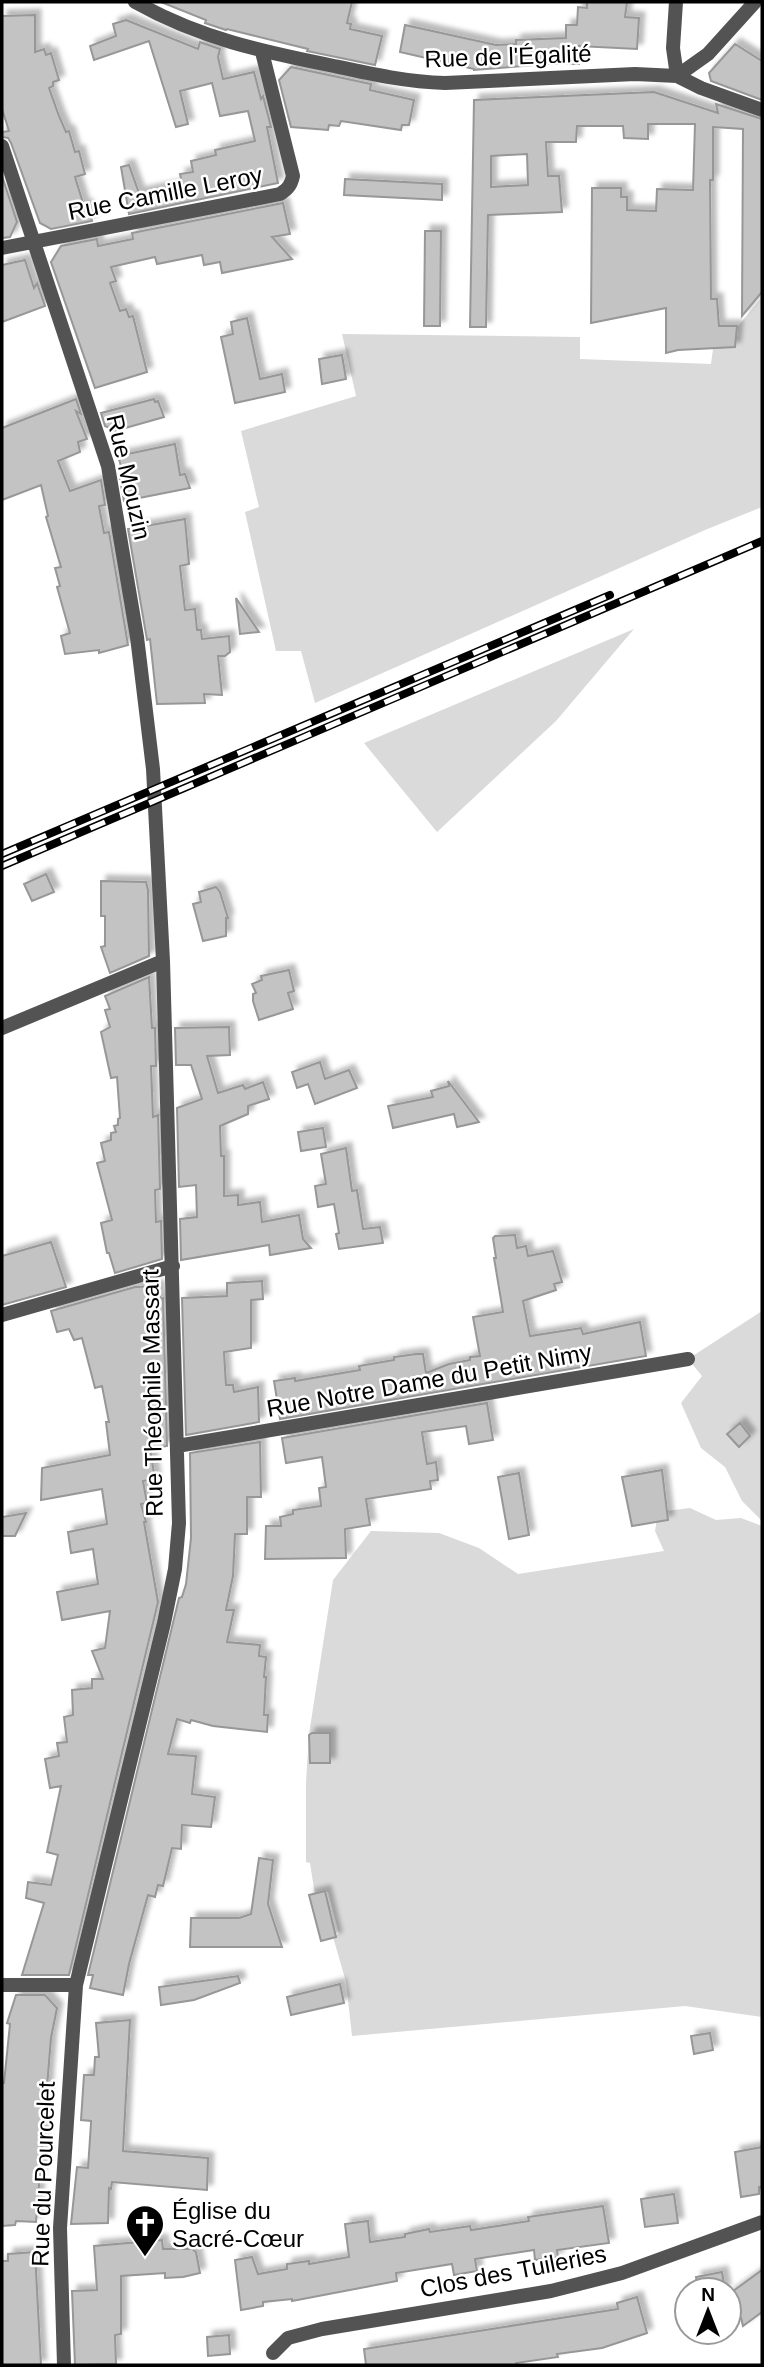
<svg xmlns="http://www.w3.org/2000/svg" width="764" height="2367" viewBox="0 0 764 2367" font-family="Helvetica,sans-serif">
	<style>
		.green { fill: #dadada }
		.building { fill: #c3c3c3; stroke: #979797; stroke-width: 2; fill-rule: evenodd; filter: url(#shadow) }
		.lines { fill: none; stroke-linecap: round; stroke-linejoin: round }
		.minor { stroke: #535353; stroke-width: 14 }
		.rail-casing { stroke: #000; stroke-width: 8 }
		.rail { stroke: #fff; stroke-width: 5; stroke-dasharray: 16; stroke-linecap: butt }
		.labels { text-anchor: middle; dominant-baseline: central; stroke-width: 5; stroke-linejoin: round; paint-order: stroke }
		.street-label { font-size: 24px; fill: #000; stroke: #fff }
		.poi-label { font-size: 24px; fill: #000; stroke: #fff; text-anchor: start }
	</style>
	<defs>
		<filter id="shadow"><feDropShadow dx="5.5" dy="-5.5" stdDeviation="2" flood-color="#0004"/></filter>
	</defs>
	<rect width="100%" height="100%" fill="#fff"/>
	<path class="green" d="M762 297V507L705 530 315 703 301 651H276L245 512 259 507 241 431 356 396 342 334 580 337V359L711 364 713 349 720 348Z
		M634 629 556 721 437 832 364 743Z
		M762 1311V1521L742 1501 725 1467 701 1448 681 1403 702 1376 688 1359Z
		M690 1508 716 1520 741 1518 762 1526V2017L685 2006 352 2036 346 1982 333 1937 339 1934 328 1892 315 1895 310 1863 306 1862V1782L309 1734 333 1580 371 1531 439 1533 479 1548 518 1574 664 1551 655 1531 658 1512Z"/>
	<path class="building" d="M161 2H352L347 23 351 24 350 29 382 36 375 65 307 51 308 49 227 29 226 30 205 23 206 20Z
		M587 2H627L625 17 639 18 637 49 578 46 579 64H548L474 70V69L400 52 405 25 496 45 516 44V40L566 38V25H577L578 7 587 8Z
		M35 15V52L44 49 46 55 51 53 59 80 53 82V86L49 88 59 116 66 132 69 131 75 152 79 151 85 174 75 177 84 206 87 205 92 221 51 229 40 223 11 143 8 138 2 137V132L9 131 2 109V16Z
		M126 20 198 49 200 42 220 49 218 57 223 79 254 72 261 99 263 96 271 127H267L278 183 129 214 121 167 129 165 139 193 182 184 180 174 193 172 191 161 216 155 215 150 255 141 248 111 220 116 212 83 180 91 188 124 176 127 149 41 94 60 90 46 116 36 113 24Z
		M735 44 762 61V100L711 81 709 73Z
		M291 67 371 84 370 90 414 100 409 125H402L401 130 341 121 339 126 329 125 328 130 291 127 279 80Z
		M654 92 718 113 716 104 762 119V292L742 316 743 129 713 127V180H710L711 299H717L719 326H737L735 347 678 350 666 353V308L591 323 592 188H621V197H627V210L656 211 657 189 693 190 695 124H648V139L624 138 623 126H577L576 142H546L548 176H559L562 212 488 215 486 327H470L474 100ZM527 154 528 185 491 187V156Z
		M2 176 17 222 10 237 2 238Z
		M345 179 442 184V200L344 195Z
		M283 203 290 234 272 237 292 259 222 273 220 262 204 265 202 255 157 264 155 257 111 267 116 281 110 283 120 311 126 309 129 317 133 316 147 372 95 388 51 262 61 246 97 239 98 246 133 239 132 233Z
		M425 231H441L440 326H424Z
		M25 260 34 288 37 283 45 306 2 322V265Z
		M247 318 260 379 282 374 285 392 235 403 221 337 233 334 231 322Z
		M342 355 346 379 322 384 319 359Z
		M76 399 81 414 76 411 87 439 78 442 80 452 58 461 70 491 101 480 105 505 99 506 104 533 109 532 128 645 99 653V650L65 654 61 636 70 633 57 587 60 586 55 568 61 567 46 517 48 516 41 485 2 500V428Z
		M154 399 155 402 158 401 164 417 115 431 105 426 101 413Z
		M175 444 180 475 185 474 190 488 124 501 119 474 123 473 118 456Z
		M185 519 189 564 180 566 185 610 195 609 197 630H201L202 639 229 636 230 652 225 656H218L222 695 204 694 205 703 157 704 150 639 147 640 128 529Z
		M236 598 259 632 240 634Z
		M46 874 54 892 32 901 24 884Z
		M101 881 146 882 148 890 149 956 110 973 101 947 105 946V916H101Z
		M216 887 220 892 228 918H226V936L203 941 193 904 201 902 199 892Z
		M289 970 294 991 288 993 293 1009 259 1020 253 1001V994L256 993 252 984 262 980 261 976Z
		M149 977 152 1028H155L156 1066H151L153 1117 158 1115 160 1189 155 1190 156 1222 161 1221 162 1259 115 1273 109 1253H107L101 1223 112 1220 97 1163 105 1161 101 1143 111 1140V1133L116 1132 114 1126 118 1125V1119L120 1118 117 1077 111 1078 101 1032 110 1027 105 1010 110 1009 105 996Z
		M229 1027 230 1055 207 1056 218 1093 243 1085 245 1089 263 1082 269 1099 248 1106V1114L220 1126 221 1156H224V1196L238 1195V1205L260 1202 262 1222 299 1215 303 1239 311 1248 270 1255 269 1245 181 1260 180 1219 197 1217 196 1185 179 1187 177 1108 202 1099 191 1065H176L175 1028Z
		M320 1062 325 1079 349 1070 357 1088 315 1104 308 1084 297 1088 292 1072Z
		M448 1081 479 1122 457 1127 454 1114 393 1128 388 1106 433 1097 431 1091 449 1086Z
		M323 1128 326 1147 301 1151 298 1132Z
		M346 1148 352 1191 357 1190 363 1229 380 1227 383 1243 339 1249 336 1234 339 1233 334 1204 318 1207 315 1186 326 1184 321 1154Z
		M515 1235 517 1248 526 1246 528 1256 553 1251 562 1282 554 1284 556 1290 523 1301 530 1336 581 1328 583 1334 640 1322 646 1356 280 1419 274 1381 295 1378V1381L360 1370 359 1366 394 1360V1357L416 1354H423L426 1373 449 1364 470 1360V1357L480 1356 473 1317 503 1312 494 1258H496L493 1238 495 1236Z
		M51 1242 66 1287 2 1305V1256Z
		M262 1281 263 1299 251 1300V1348L224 1352 226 1385H233L234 1392 258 1387 259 1422 186 1435 182 1298 227 1296V1283Z
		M159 1286 160 1299 163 1298 167 1446 150 1449 155 1479 143 1481 147 1503 141 1504 146 1522H144L158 1602 69 1975H22L44 1903 26 1898 28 1882 51 1885 58 1855 47 1852 61 1786 50 1788 45 1759 59 1756 57 1743 67 1742 64 1717 73 1715 72 1690 92 1688V1679H103L92 1651 105 1648 110 1611 62 1620 57 1592 98 1584 93 1549 71 1553 68 1532 107 1524 102 1489 41 1500 42 1468 110 1455 106 1422H109L102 1386 95 1388 82 1338 74 1340 69 1329 57 1332 51 1311 135 1287Z
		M487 1403 493 1440 469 1444 466 1426 422 1432 427 1464 436 1462 438 1480 430 1481 431 1489 366 1499 370 1525 345 1529 346 1558 265 1559 266 1526H281L280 1517 293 1514V1510L321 1506 319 1488 326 1487 322 1457 286 1463 282 1438Z
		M740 1423 750 1436 739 1447 727 1434Z
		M260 1442 261 1497H247V1534H235L233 1576 226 1610H234L227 1642 260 1645 259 1656 266 1657 264 1677H266L264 1715H268L267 1732 213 1726 191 1720 190 1723 177 1719 168 1754 196 1756 192 1794 215 1797 211 1827 182 1825 181 1849 172 1848 163 1886 158 1885 155 1897 148 1895 129 1964 123 1995 90 1988 93 1975H88L179 1598 182 1597 186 1584 191 1538 190 1453Z
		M662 1470 668 1520 632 1526 622 1477Z
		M519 1473 529 1535 509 1539 498 1477Z
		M26 1513 15 1536H2V1517Z
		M312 1733H330V1763H310L309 1735Z
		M259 1858 273 1860 268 1904 282 1947H190L191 1918H239L251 1914Z
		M325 1891 336 1937 321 1941 309 1895Z
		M238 1976 240 1983 194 2000 161 2005 159 1987Z
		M340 1984 344 2003 291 2015 287 1997Z
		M16 1995H45L57 2008 51 2038 36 2222 16 2221 15 2225 2 2226V2083H4L10 2024 7 2023Z
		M130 2020 123 2151 208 2158 207 2190 112 2182 111 2189 109 2188 108 2223 71 2224 77 2167 88 2168 91 2123V2121L81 2120 84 2075H94L95 2057H99L96 2023Z
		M710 2033 713 2050 694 2054 691 2036Z
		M762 2147V2187H759V2194L741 2197 735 2152Z
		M674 2194 678 2223 645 2227 641 2199Z
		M603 2206 609 2243 557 2250 558 2257 535 2260 534 2250 475 2259 477 2271 454 2275 452 2264 396 2273 397 2281 292 2301V2299L263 2302V2306L241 2310 235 2260 252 2257 258 2274 287 2269V2264L309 2261V2264L349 2257 345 2224 368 2221 370 2242 405 2237V2234L429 2229 430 2232 470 2226 471 2230 529 2221 528 2217Z
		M162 2240 163 2249H192L196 2252 200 2273 183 2277 165 2278V2273L121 2276V2334L115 2335 116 2364 75 2365 72 2291 97 2290 94 2246Z
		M35 2252 41 2365H2V2261H8V2254Z
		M762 2270V2312L743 2326 741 2318 729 2320V2294Z
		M722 2272 725 2290H698L696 2277Z
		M637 2297 647 2333 602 2348 557 2354 558 2357 516 2363V2365H366L364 2349 618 2309 617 2303Z
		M229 2335 230 2354 208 2356 207 2337Z"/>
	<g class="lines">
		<path class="minor" d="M135 2C199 38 263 52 334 66 371 74 407 82 445 83L635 74 677 76 701 88 762 110
			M676 2 673 48 677 76
			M677 76 708 54 755 2
			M2 146 108 466 137 637 153 769 163 961 179 1523 175 1569 164 1623 76 1985 60 2228 64 2365
			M2 248 280 194C288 189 291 185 293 176L262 52
			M2 1028 163 961
			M2 1315 173 1266
			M177 1446 688 1359
			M2 1985H76
			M273 2353 288 2338 322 2329 551 2291 622 2273 762 2222"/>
		<defs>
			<path id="rail" d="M2 854 610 595
				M2 866 762 541"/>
		</defs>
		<use href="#rail" class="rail-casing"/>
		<use href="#rail" class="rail"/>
	</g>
	<defs>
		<symbol id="church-pin" viewBox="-11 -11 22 30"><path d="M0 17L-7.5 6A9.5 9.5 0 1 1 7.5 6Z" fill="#000" stroke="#fff"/><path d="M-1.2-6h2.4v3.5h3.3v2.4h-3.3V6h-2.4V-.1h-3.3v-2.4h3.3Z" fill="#fff"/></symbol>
	</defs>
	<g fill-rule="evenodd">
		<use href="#church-pin" x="123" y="2202" width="44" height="60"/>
	</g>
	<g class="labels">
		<g class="street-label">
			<text transform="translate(508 56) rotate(-2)">Rue de l'Égalité</text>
			<text transform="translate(165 193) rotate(-11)">Rue Camille Leroy</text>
			<text transform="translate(129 477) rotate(77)">Rue Mouzin</text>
			<text transform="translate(429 1380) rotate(-10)">Rue Notre Dame du Petit Nimy</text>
			<text transform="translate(152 1393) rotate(-91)">Rue Théophile Massart</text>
			<text transform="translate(43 2174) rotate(-88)">Rue du Pourcelet</text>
			<text transform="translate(513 2271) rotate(-11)">Clos des Tuileries</text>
		</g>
		<g class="poi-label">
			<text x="172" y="2210">Église du<tspan x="172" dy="28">Sacré-Cœur</tspan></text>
		</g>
	</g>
	<rect width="764" height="2367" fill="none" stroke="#000000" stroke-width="7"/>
	<g transform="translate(708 2311)"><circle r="33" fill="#ffffff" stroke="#999999" stroke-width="2"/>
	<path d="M0-5L12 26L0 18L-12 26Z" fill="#000000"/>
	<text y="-10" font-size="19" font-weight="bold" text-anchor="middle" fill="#000000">N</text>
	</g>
</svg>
